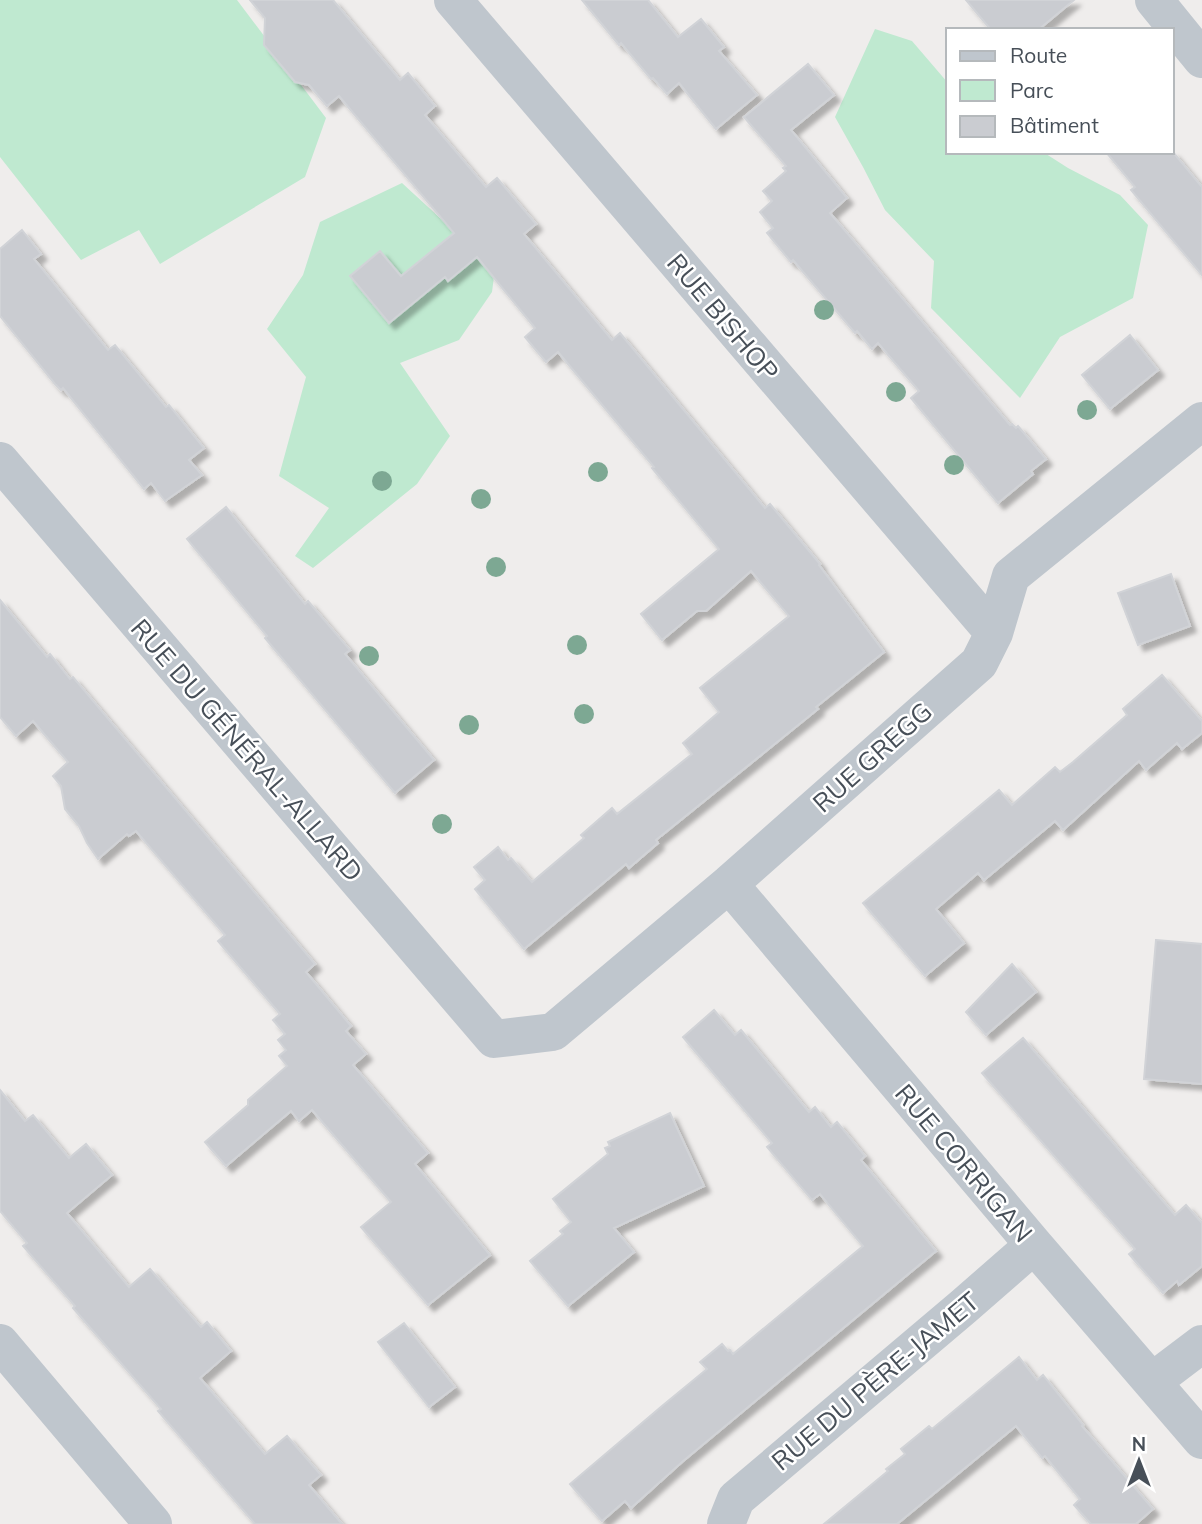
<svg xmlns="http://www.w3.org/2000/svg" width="1202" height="1524" viewBox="0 0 1202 1524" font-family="Mulish,sans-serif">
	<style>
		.green { fill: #bfe9d0 }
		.building { fill: #caccd1; stroke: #d1d3d7; stroke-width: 2; filter: url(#shadow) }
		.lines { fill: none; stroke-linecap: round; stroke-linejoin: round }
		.minor { stroke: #bfc6cd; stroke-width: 38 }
		.tree { fill: #7da893 }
		.labels { text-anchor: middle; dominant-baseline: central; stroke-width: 5; stroke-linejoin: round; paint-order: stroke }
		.street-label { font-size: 26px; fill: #474f58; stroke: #fff }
	</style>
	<defs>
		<filter id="shadow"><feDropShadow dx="6" dy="6" stdDeviation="2" flood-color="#0004"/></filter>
	</defs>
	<rect width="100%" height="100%" fill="#efedec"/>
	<path class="green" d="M0 0H237L326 118 305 177 160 264 139 230 81 260 0 157Z
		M875 29 912 41 948 83V152H1043L1068 168 1120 195 1148 225 1133 298 1060 337 1020 398 931 308 934 261 885 210 863 167 835 117Z
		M402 183 440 218 497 253 492 292 459 340 400 363 450 436 417 484 313 568 295 556 329 508 279 476 306 377 267 329 303 275 320 222Z"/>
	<path class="building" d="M250 0H333L400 80 408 73 435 106 425 115 486 187 497 178 536 224 524 234 612 340 620 333 765 508 770 504 820 564 819 565 884 652 816 707 818 709 656 840 658 843 629 868 626 864 524 949 475 889 485 880 474 867 498 847 508 860 511 858 532 882 584 838 581 835 612 808 617 814 692 754 683 743 719 712 700 688 789 616 751 571 706 611H697L662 640 641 614 719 549 652 468 654 467 558 352 546 362 525 337 535 328 477 257 448 281 445 277 389 323 350 276 380 251 401 276 454 233 339 96 327 106 309 85 295 82 264 45 265 18Z
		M582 0H648L678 37 701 19 724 47 719 51 757 95 716 129 679 83 667 94 653 78 651 79 621 43 619 45Z
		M966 0H1074L1038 30H991Z
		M808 64 834 95 791 130 847 198 830 213 1010 425 1012 424 1016 428 1018 426 1046 459 1031 471 1033 474 998 503 911 398 919 391 878 343 872 349 857 331 855 333 793 260 791 262 767 233 773 228 760 212 772 201 763 191 786 171 783 168 786 166 744 117Z
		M1106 152H1173L1202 187V275L1131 190 1135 187Z
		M22 230 41 254 34 259 108 350 115 345 166 407 169 405 204 448 189 460 202 475 165 501 151 483 144 489 63 388 61 390 55 384 0 316V249Z
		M1130 335 1158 370 1110 409 1082 375Z
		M226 507 305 604 308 601 350 650 345 654 434 760 395 793 265 638 267 636 187 539Z
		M1171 574 1190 626 1138 645 1118 593Z
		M0 600 47 657 50 654 70 679 73 677 315 964 306 972 351 1026 346 1031 366 1054 353 1065 428 1153 415 1164 490 1255 428 1305 361 1227 391 1202 312 1110 299 1121 291 1111 226 1166 205 1142 248 1105V1100L287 1066 279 1056 286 1050 278 1040 285 1034 273 1020 280 1014 218 941 225 935 136 831 129 836 127 834 98 859 87 843 79 826 65 809 61 786 53 776 68 762 33 721 16 736 0 717Z
		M1162 675 1202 721V733L1182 749 1177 743 1146 770 1139 761 1063 830 1055 821 984 880 978 873 936 909 964 943 925 976 863 903 999 790 1012 805 1055 767 1060 772 1073 762 1127 715 1123 709Z
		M1156 940 1202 944V1084L1144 1079Z
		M1012 964 1036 992 986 1035 966 1012Z
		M714 1010 735 1035 741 1030 809 1112 815 1107 831 1127 837 1122 865 1156 861 1160 936 1251 682 1462 631 1508 625 1501 602 1521 570 1484 662 1406 707 1369 700 1362 722 1344 728 1351 730 1350 733 1354 863 1246 820 1194 812 1200 767 1147 772 1143 683 1037Z
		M1023 1038 1175 1215 1186 1205 1202 1223V1266L1179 1285 1177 1281 1163 1293 1129 1254 1135 1249 982 1073Z
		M0 1090 25 1121 33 1115 69 1158 86 1144 112 1175 67 1213 129 1287 150 1269 201 1327 207 1322 231 1351 200 1378 265 1454 287 1436 321 1475 309 1485 342 1524H255L158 1411 161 1409 73 1308 75 1306 23 1246 27 1243 0 1211Z
		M670 1113 704 1186 614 1228 634 1252 568 1306 530 1261 563 1234 560 1231 571 1222 553 1199 608 1154 605 1148 610 1146 608 1142Z
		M404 1323 455 1387 429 1407 378 1342Z
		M1019 1357 1037 1380 1043 1375 1083 1425 1082 1426 1153 1509 1136 1524H1091L1074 1505 1080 1499 1045 1456 1042 1458 1016 1426 897 1524H824L888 1471 886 1469 905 1454 901 1449 929 1426 932 1429Z"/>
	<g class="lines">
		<path class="minor" d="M453 0 994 633
			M1154 0 1202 59
			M0 461 494 1039 553 1032 729 884 979 663 994 633 1011 576 1202 421
			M729 884 1034 1245 1202 1440
			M0 1343 153 1524
			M1153 1381 1202 1344
			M726 1524 736 1499 963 1307 1034 1245"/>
	</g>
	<g class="tree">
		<circle cx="824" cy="310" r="10"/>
		<circle cx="896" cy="392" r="10"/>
		<circle cx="1087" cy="410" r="10"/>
		<circle cx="954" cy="465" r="10"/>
		<circle cx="598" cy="472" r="10"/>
		<circle cx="382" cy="481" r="10"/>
		<circle cx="481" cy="499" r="10"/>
		<circle cx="496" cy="567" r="10"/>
		<circle cx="577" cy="645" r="10"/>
		<circle cx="369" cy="656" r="10"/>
		<circle cx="584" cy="714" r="10"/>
		<circle cx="469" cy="725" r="10"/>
		<circle cx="442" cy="824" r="10"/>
	</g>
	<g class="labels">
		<g class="street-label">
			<text transform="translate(723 317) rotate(50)">RUE BISHOP</text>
			<text transform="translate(247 750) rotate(49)">RUE DU GÉNÉRAL-ALLARD</text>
			<text transform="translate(872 757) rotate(-42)">RUE GREGG</text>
			<text transform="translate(964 1163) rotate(50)">RUE CORRIGAN</text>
			<text transform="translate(875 1381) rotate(-40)">RUE DU PÈRE-JAMET</text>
		</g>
	</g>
	<rect x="946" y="28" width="228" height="126" fill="#ffffff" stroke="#b5b9bc" stroke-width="2"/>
	<rect x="960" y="51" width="35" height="10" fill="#bfc6cd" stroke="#b5b9bc" stroke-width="2"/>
	<text x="1010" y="63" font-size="21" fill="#474f58">Route</text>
	<rect x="960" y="80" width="35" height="21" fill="#bfe9d0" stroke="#b5b9bc" stroke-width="2"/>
	<text x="1010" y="98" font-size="21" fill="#474f58">Parc</text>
	<rect x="960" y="116" width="35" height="21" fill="#caccd1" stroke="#b5b9bc" stroke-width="2"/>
	<text x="1010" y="133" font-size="21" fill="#474f58">Bâtiment</text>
	<g transform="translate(1139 1461)" stroke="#ffffff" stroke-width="5" paint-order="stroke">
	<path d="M0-5L12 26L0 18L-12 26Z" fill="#474f58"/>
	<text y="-10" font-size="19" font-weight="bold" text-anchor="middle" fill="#474f58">N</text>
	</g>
</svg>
